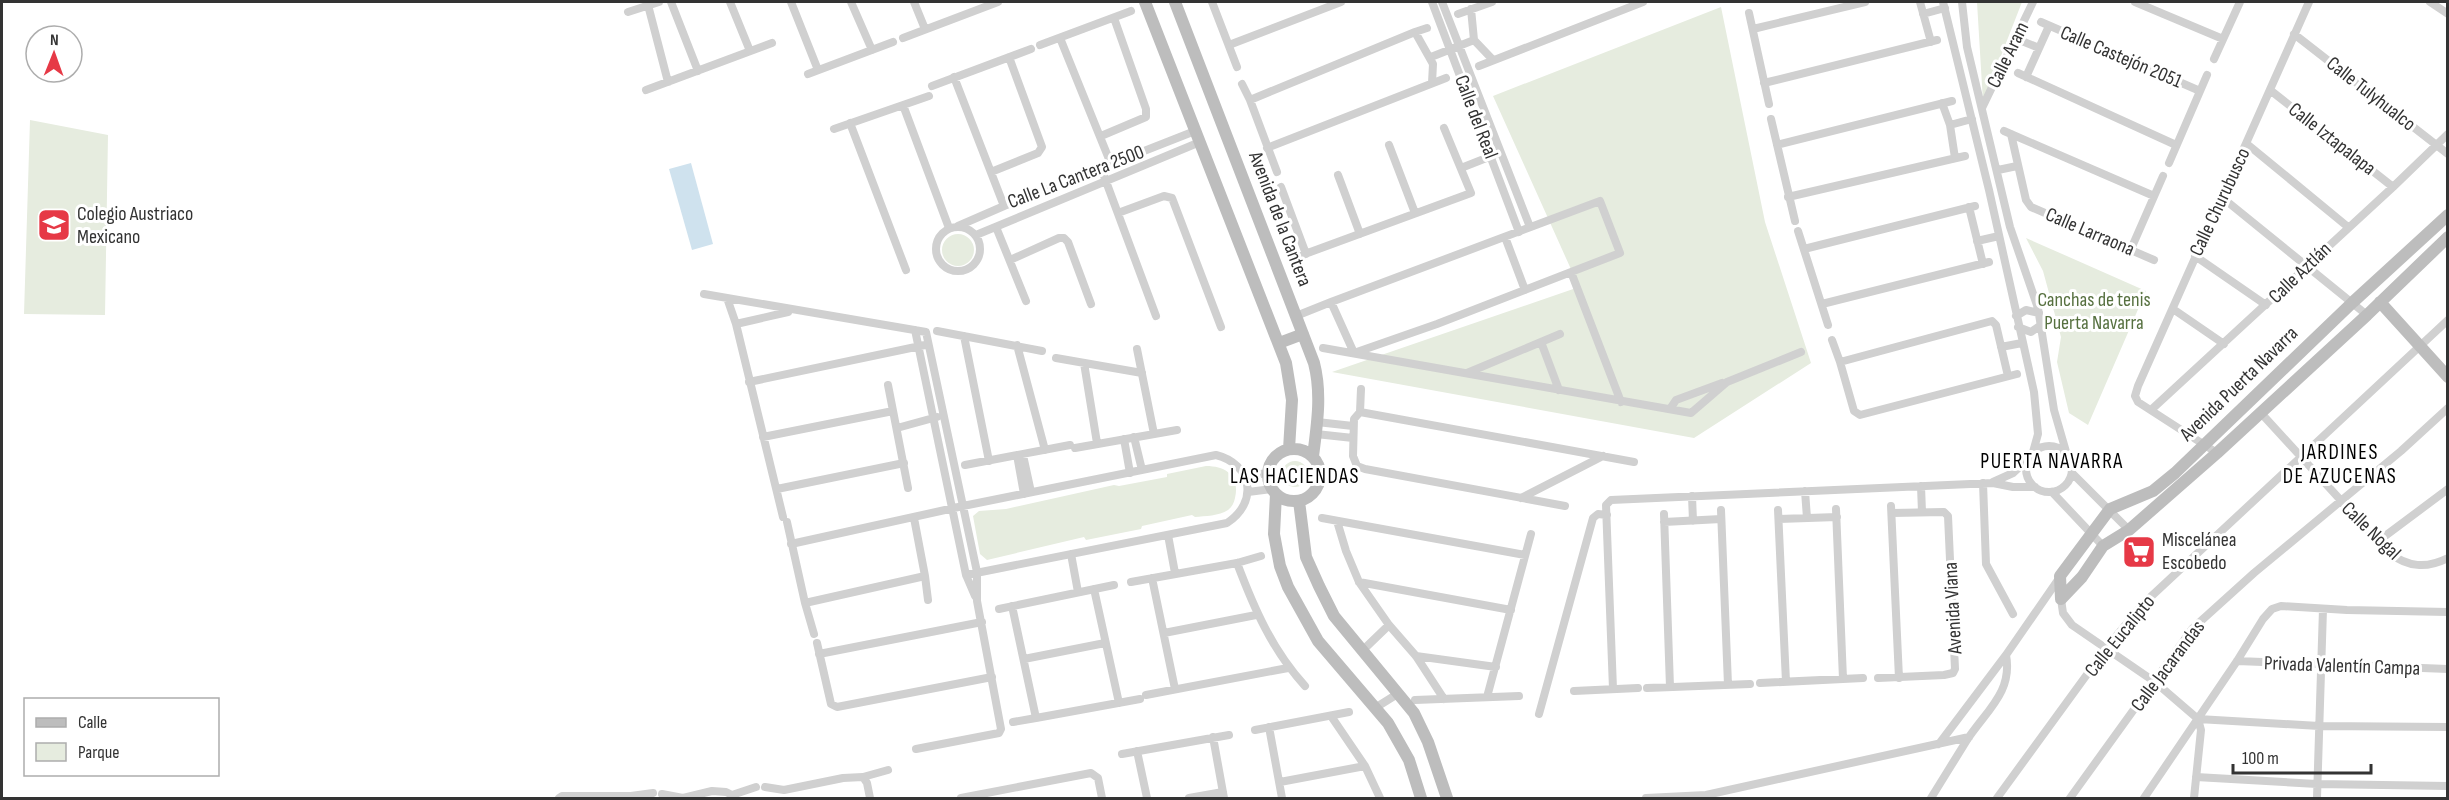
<svg xmlns="http://www.w3.org/2000/svg" width="2449" height="800" viewBox="0 0 2449 800" font-family="'Sofia Sans Condensed',sans-serif">
	<style>
		.green { fill: #e6ecdf }
		.water { fill: #cfe2ee }
		.lines { fill: none; stroke-linecap: round; stroke-linejoin: round }
		.street { stroke: #d0d0d0; stroke-width: 8 }
		.secondary { stroke: #bdbdbd; stroke-width: 12 }
		.labels { text-anchor: middle; dominant-baseline: central; stroke-width: 6; stroke-linejoin: round; paint-order: stroke }
		.street-label { font-size: 20px; fill: #333; stroke: #fff }
		.poi-label { font-size: 20px; fill: #333; stroke: #fff; text-anchor: start }
		.park-label { font-size: 20px; fill: #56703f; stroke: #fff }
		.neighbourhood-label { font-size: 21px; letter-spacing: 1.5px; fill: #000; stroke: #fff }
	</style>
	<rect width="100%" height="100%" fill="#fff"/>
	<path class="green" d="M1977 2H2022L1983 102Z
		M1721 7 1765 222 1811 363 1694 438 1332 372 1579 287 1493 96Z
		M30 120 108 135 105 315 24 314Z
		M942 250a16 16 0 1 1 32 0a16 16 0 1 1-32 0Z
		M2026 238 2146 291 2088 425 2069 413 2057 362 2061 337 2043 271Z
		M1282 474a13 13 0 1 1 26 0a13 13 0 1 1-26 0Z
		M1206 466C1227 466 1240 477 1235 498 1234 503 1232 507 1228 510 1219 516 1205 516 1195 517L1192 515 1142 526 1141 529 1086 540 1084 537 987 560 980 554 973 516 979 511 1006 509 1114 485 1119 486 1167 477V474Z"/>
	<path class="water" d="M691 163 713 244 692 250 669 169Z"/>
	<g class="lines">
		<path class="street" d="M671 2 698 71
			M730 2 750 51
			M791 2 818 70
			M851 2 872 50
			M914 2 925 29
			M1212 2 1237 67
			M1432 2 1519 232
			M1442 2 1530 227
			M1920 2 1931 42
			M1943 2 1989 190 2034 392 2038 434 2033 452
			M1962 2 1967 47 2010 227 2038 308 2054 410 2067 455
			M2135 2 2223 39
			M2430 2 2448 14
			M648 5 668 82
			M1471 9 1474 40 1493 60
			M628 12 659 2
			M1749 13 1769 104
			M1458 14 1492 2
			M1923 14 1945 8
			M2041 22 2200 91
			M1753 29 1865 2
			M1415 32 1427 28
			M2294 34 2448 154
			M903 38 998 2
			M1060 38 1111 164
			M2017 39 2039 48
			M1040 45 1131 11
			M1229 45 1341 2
			M1431 57 1474 40
			M2214 59 2240 2
			M1479 66 1643 2
			M2018 73 2176 145
			M808 74 893 42
			M954 77 1004 206
			M2026 77 2049 26
			M1764 83 1937 40
			M1242 84 1250 100 1277 172
			M932 86 1031 49
			M646 90 772 43
			M2270 90 2393 187
			M1250 100 1415 32 1433 64 1432 83
			M1942 103 1950 125 1955 158
			M903 105 949 228
			M1982 108 2033 2
			M1771 119 1795 221
			M850 123 906 270
			M1950 125 1972 119
			M834 129 929 96
			M2004 131 2154 196
			M2011 134 2026 200 2031 207 2154 260
			M1101 136 1146 117V109L1114 18
			M2247 144 2348 227
			M1389 145 1415 213
			M1777 145 1952 101
			M1267 148 1446 78
			M2169 163 2207 75
			M1461 168 1494 155
			M1998 170 2017 166
			M991 172 1038 153 1042 147 1009 57
			M1338 175 1360 234
			M1104 176 1156 316
			M1281 187 1306 254
			M1788 197 1965 156
			M2224 199 2367 315
			M1969 207 1983 264
			M1118 213 1164 196 1172 198 1221 327
			M958 226 1004 206 1195 131
			M936 249a22 22 0 1 1 44 0a22 22 0 1 1-44 0Z
			M996 227 1026 301
			M1798 231 1828 325
			M976 235 1200 142
			M1505 237 1525 290
			M1977 241 1999 236
			M1804 249 1975 206
			M2131 249 2163 176
			M2195 256 2266 305
			M1294 258 1471 193 1444 128
			M1010 260 1059 238H1064L1068 242 1091 304
			M1571 272 1621 402
			M704 294 926 332 977 572V601L1001 729 999 733 916 749
			M727 298 736 324 783 517
			M1822 304 1989 262
			M2173 309 2224 344
			M1296 316 1331 302 1600 201 1620 253 1437 324 1354 353 1331 302
			M2016 316 2026 310 2039 313
			M736 324 788 312
			M2018 327 2031 332 2041 325
			M915 330 966 575 975 596
			M937 331 1042 351
			M964 336 989 461
			M1832 340 1840 362
			M1541 342 1559 390
			M1017 345 1045 450
			M2001 347 2022 343
			M1323 348 1691 413 1727 382 1801 352
			M1137 349 1154 434
			M1056 358 1142 373
			M1084 363 1097 443
			M1467 373 1560 334
			M2008 376 1996 325 1992 321 1840 362 1854 411 1860 415 2017 374
			M749 382 925 345
			M888 385 908 488
			M1361 389 1360 412 1354 419 1353 456 1357 466 1365 469 1565 506
			M1670 409 1676 400 1722 383
			M2151 410 2393 187 2448 134
			M1360 412 1634 462
			M2260 412 2389 553C2408 567 2426 569 2448 558
			M1317 422 1353 426
			M897 428 937 417
			M1316 434 1353 438
			M763 437 893 411
			M1134 437 1142 470
			M1124 439 1130 473
			M2026 469a23 23 0 1 1 46 0a23 23 0 1 1-46 0Z
			M1075 448 1177 430
			M2217 453 2138 402 2135 396 2138 386C2196 258 2253 130 2309 2
			M1017 455 1024 494
			M1023 455 1031 492
			M965 465 1070 445
			M2072 473 2129 530
			M1245 476 1268 473
			M1993 482 2013 473 2027 460
			M1983 483 1986 564 2013 614
			M1921 486 1922 512
			M777 489 904 463
			M1805 491 1807 518
			M1248 492 1272 489
			M2052 492 2103 546
			M1692 496 1693 521
			M1521 498 1603 456
			M1891 506 1899 678
			M1836 509 1843 679
			M1721 510 1728 685
			M1778 510 1786 682
			M1664 514 1670 687
			M1322 518 1525 555
			M1779 519 1837 517
			M1337 521 1346 551 1359 582 1389 625 1416 656 1444 699
			M787 522 805 603
			M1664 522 1721 519
			M1168 535 1175 573
			M2377 542 2448 489
			M791 544 963 506 1216 455C1252 464 1259 502 1227 523L966 575
			M1071 554 1078 592
			M1237 563C1254 608 1272 650 1305 686
			M925 576 928 600
			M1152 578 1175 689
			M1131 582 1237 563 1261 556
			M1359 582 1511 610
			M1094 589 1119 703
			M2061 599 2063 613 2072 625 2155 682 2198 719 2201 730 2194 798
			M1012 606 1036 718 1140 699
			M999 609 1114 585
			M1164 633 1256 615
			M814 634 805 603 925 576 914 518
			M817 643 831 704 837 707 992 677
			M1362 651 1389 625
			M819 654 982 622
			M1416 656 1496 667
			M1024 659 1105 643
			M2237 661 2448 669
			M1878 678 1944 675 1953 673 1955 669 1948 516 1944 512 1892 513
			M1760 683 1863 678
			M1647 688 1750 684
			M1613 689 1606 505 1611 500 1993 483 2013 487H2035
			M1574 691 1638 688
			M1146 695 1288 668
			M1487 697 1531 534
			M1415 700 1519 696
			M1375 708 1399 693
			M1539 714 1593 518 1598 514 1607 515
			M1331 716 1365 766 1380 798
			M2198 719 2319 726 2448 727
			M1013 722 1036 718
			M1269 727 1282 798
			M1255 730 1349 712
			M1213 737 1224 798
			M1939 744 2006 655
			M1137 751 1147 798
			M1122 754 1229 735
			M863 777 888 770
			M2196 777 2317 784 2448 786
			M1280 782 1365 766
			M765 787 784 790 843 778 863 777 867 783 870 798
			M662 794 683 798 712 791 726 792 732 795V798
			M732 795 756 787
			M559 798 562 796H631L653 793
			M961 798 1091 773 1098 778 1102 798
			M1189 798 1223 792
			M1646 798 1706 795 1969 737
			M1931 798C1943 779 1955 759 1967 740 1986 711 2013 692 2006 655L2060 577
			M1997 798 2107 647 2143 604 2448 320
			M2070 798 2192 629 2254 573 2401 451 2448 408
			M2144 798 2237 661 2263 619 2272 609 2281 606 2347 610 2448 612
			M2317 798 2323 609"/>
		<path class="secondary" d="M1145 2 1286 363 1292 400 1289 449
			M1175 2 1314 363C1322 394 1317 425 1313 456
			M2380 302 2448 377
			M1279 343 1303 334
			M1268 475a26 26 0 1 1 52 0a26 26 0 1 1-52 0Z
			M1276 494 1274 534 1280 566 1288 587 1318 641 1388 723 1409 760 1421 798
			M1299 501 1306 557 1319 586 1334 616 1414 713 1428 742 1447 798
			M2061 599 2060 576 2110 509 2153 491 2175 473 2353 302 2448 215
			M2061 599 2082 577 2103 546 2129 530 2217 453 2367 315 2448 237"/>
	</g>
	<defs>
		<symbol id="school-square" viewBox="-11 -11 22 22"><rect x="-9" y="-9" width="18" height="18" rx="4" fill="#e63946" stroke="#fff"/><path d="M0-5L7-2L0 1L-7-2ZM-4 1L0 2.5L4 1V4Q0 6-4 4Z" fill="#fff"/></symbol>
		<symbol id="supermarket-square" viewBox="-11 -11 22 22"><rect x="-9" y="-9" width="18" height="18" rx="4" fill="#e63946" stroke="#fff"/><path d="M-6-5.5h2.5l.6 2H6L4.5 2H-2.5L-4.4-4H-6ZM-1.5 3.2a1.3 1.3 0 1 0 .1 0ZM3 3.2a1.3 1.3 0 1 0 .1 0Z" fill="#fff"/></symbol>
	</defs>
	<g fill-rule="evenodd">
		<use href="#school-square" x="35" y="206" width="38" height="38"/>
		<use href="#supermarket-square" x="2120" y="533" width="38" height="38"/>
	</g>
	<g class="labels">
		<g class="street-label">
			<text transform="translate(2008 55) rotate(-64)">Calle Aram</text>
			<text transform="translate(2121 57) rotate(23)">Calle Castejón 2051</text>
			<text transform="translate(2371 94) rotate(38)">Calle Tulyhualco</text>
			<text transform="translate(1476 117) rotate(69)">Calle del Real</text>
			<text transform="translate(2332 139) rotate(38)">Calle Iztapalapa</text>
			<text transform="translate(1076 177) rotate(-21)">Calle La Cantera 2500</text>
			<text transform="translate(2220 202) rotate(-65)">Calle Churubusco</text>
			<text transform="translate(1280 219) rotate(69)">Avenida de la Cantera</text>
			<text transform="translate(2090 232) rotate(23)">Calle Larraona</text>
			<text transform="translate(2300 273) rotate(-44)">Calle Aztlán</text>
			<text transform="translate(2239 384) rotate(-44)">Avenida Puerta Navarra</text>
			<text transform="translate(2371 531) rotate(44)">Calle Nogal</text>
			<text transform="translate(1953 608) rotate(-93)">Avenida Viana</text>
			<text transform="translate(2120 636) rotate(-51)">Calle Eucalipto</text>
			<text transform="translate(2168 666) rotate(-53)">Calle Jacarandas</text>
			<text transform="translate(2342 666) rotate(2)">Privada Valentín Campa</text>
		</g>
		<g class="poi-label">
			<text x="77" y="214">Colegio Austriaco<tspan x="77" dy="23">Mexicano</tspan></text>
			<text x="2162" y="540">Miscelánea<tspan x="2162" dy="23">Escobedo</tspan></text>
		</g>
		<g class="park-label">
			<text x="2094" y="300">Canchas de tenis<tspan x="2094" dy="23">Puerta Navarra</tspan></text>
		</g>
		<g class="neighbourhood-label">
			<text x="2340" y="452">JARDINES<tspan x="2340" dy="24">DE AZUCENAS</tspan></text>
			<text x="2052" y="461">PUERTA NAVARRA</text>
			<text x="1295" y="476">LAS HACIENDAS</text>
		</g>
	</g>
	<rect width="2449" height="800" fill="none" stroke="#333333" stroke-width="6"/>
	<rect x="24" y="698" width="195" height="78" fill="#ffffff" stroke="#adadad" stroke-width="1.5"/>
	<rect x="36" y="718" width="30" height="9" fill="#bdbdbd" stroke="#adadad" stroke-width="1.5"/>
	<text x="78" y="728" font-size="18" fill="#333333">Calle</text>
	<rect x="36" y="743" width="30" height="18" fill="#e6ecdf" stroke="#adadad" stroke-width="1.5"/>
	<text x="78" y="758" font-size="18" fill="#333333">Parque</text>
	<g transform="translate(54 54) rotate(1)"><circle r="28" fill="#ffffff" stroke="#adadad" stroke-width="1.5"/>
	<path d="M0-4.5L10 22L0 15L-10 22Z" fill="#e63946"/>
	<text y="-9" font-size="16" font-weight="bold" text-anchor="middle" fill="#333333">N</text>
	</g>
	<path d="M2233 764v9h138v-9" fill="none" stroke="#333333" stroke-width="3"/>
	<text x="2242" y="764" font-size="18" fill="#333333" stroke="#ffffff" stroke-width="4.5" paint-order="stroke">100 m</text>
</svg>
